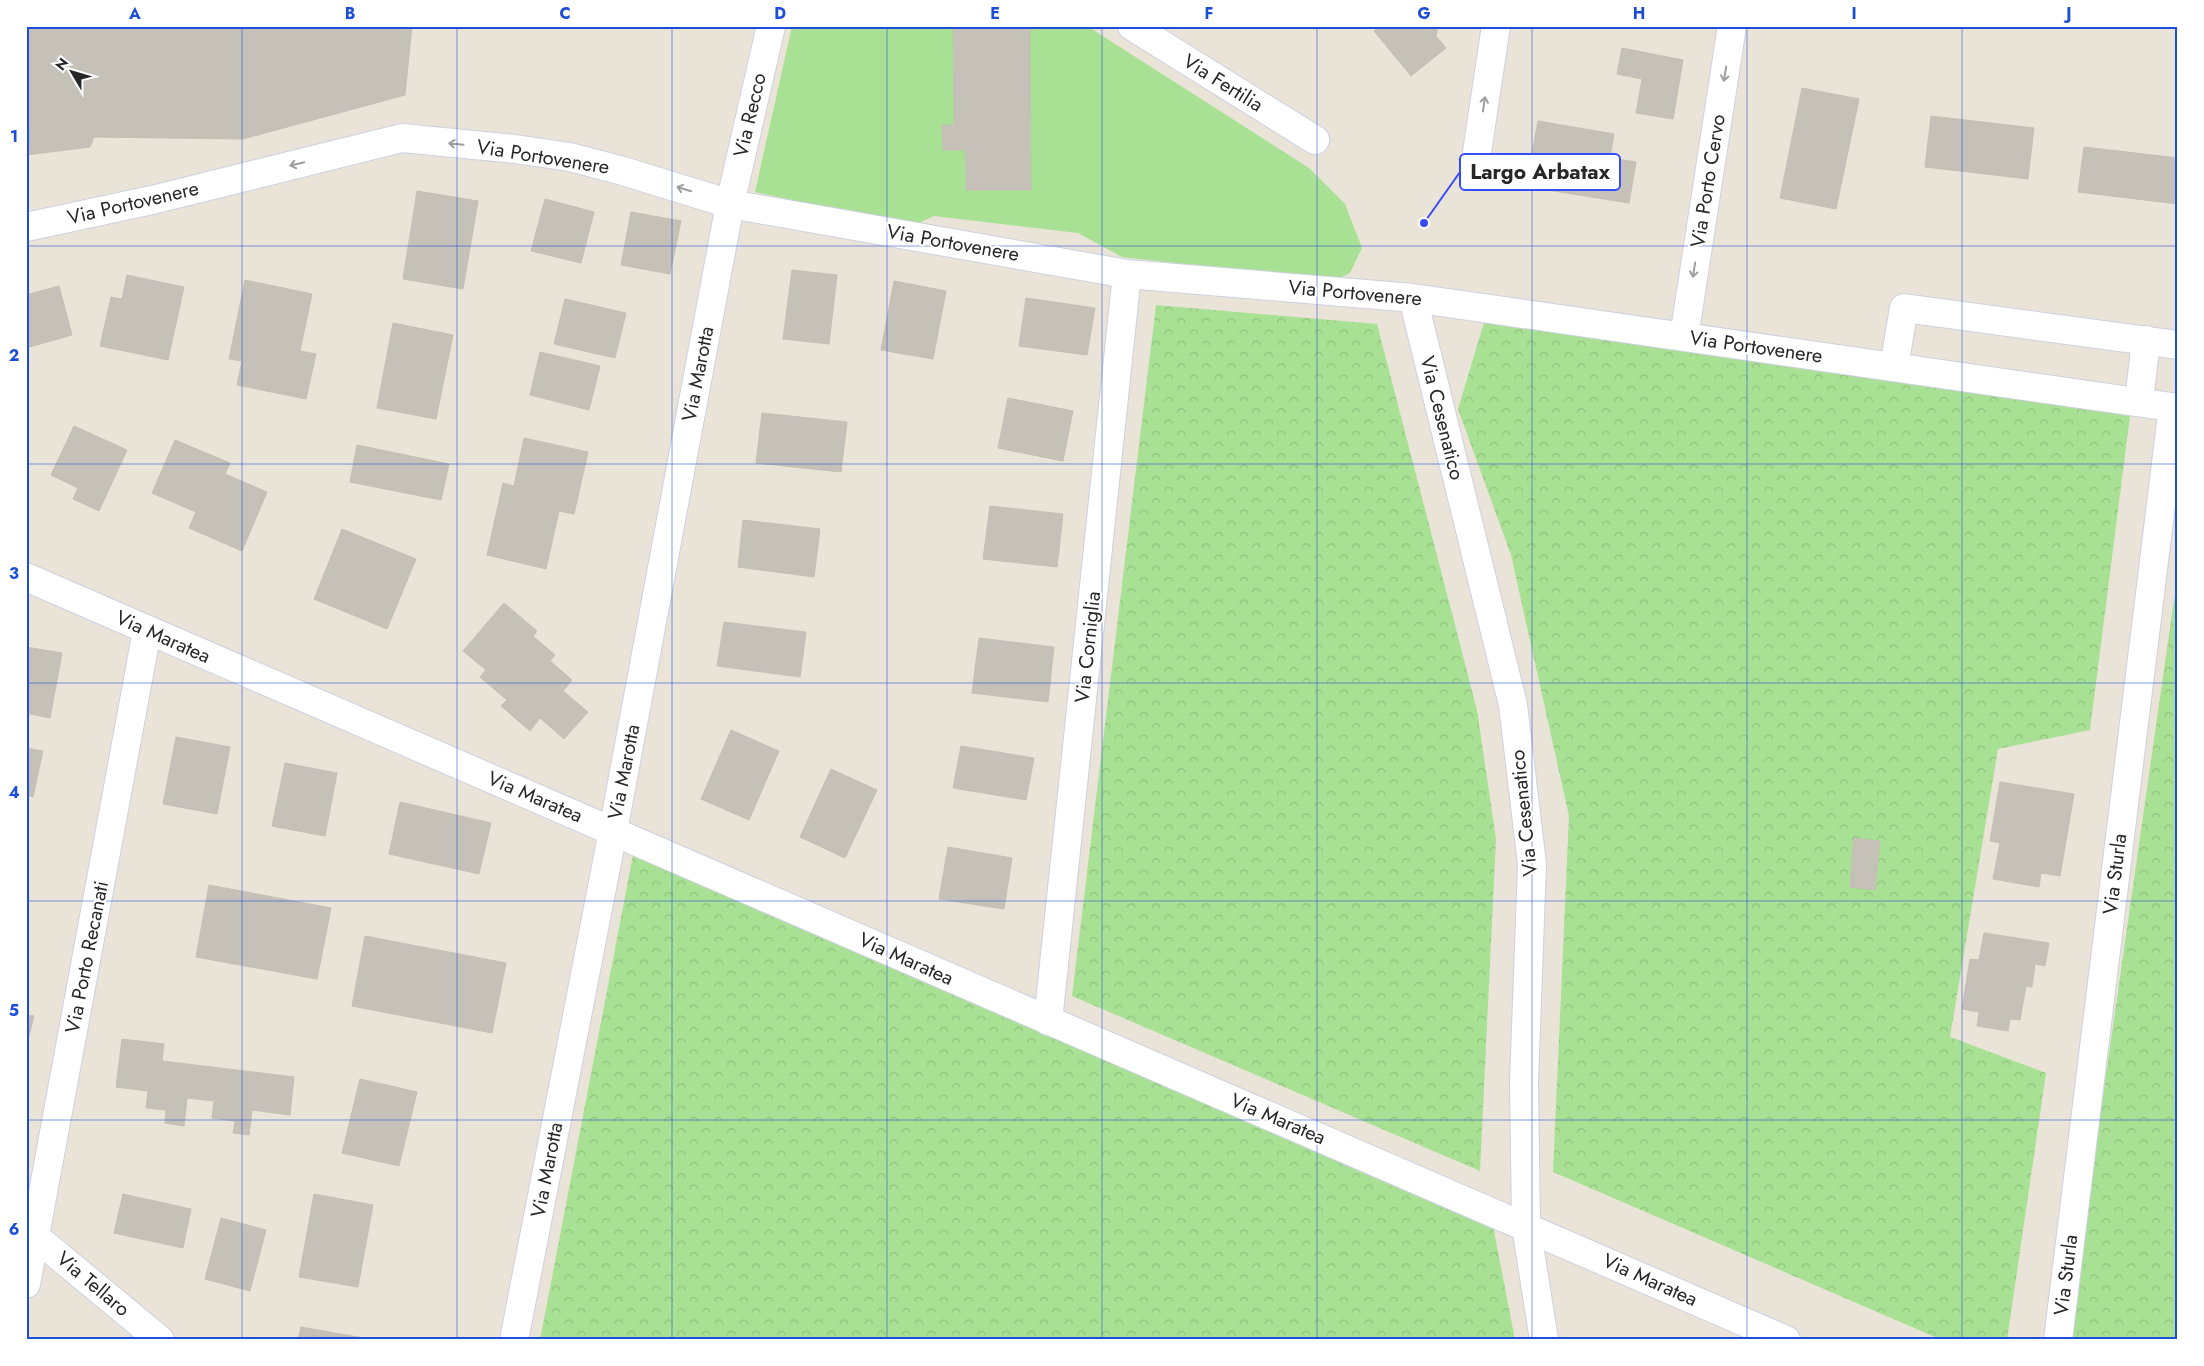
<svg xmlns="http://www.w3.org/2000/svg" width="2204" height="1366" viewBox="0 0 2204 1366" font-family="Jost,sans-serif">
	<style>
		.forest { fill: url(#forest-crowns); fill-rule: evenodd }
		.park { fill: #a8e193 }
		.building { fill: #c5c0b8; stroke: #c5bfb2 }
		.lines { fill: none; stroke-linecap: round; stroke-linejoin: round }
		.minor-casing { stroke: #cdd0e0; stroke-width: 30 }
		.minor { stroke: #fff; stroke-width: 28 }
		.oneway { stroke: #9e9e9e }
		.grid { fill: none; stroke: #1d4ed8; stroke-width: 1; stroke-opacity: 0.55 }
		.labels { text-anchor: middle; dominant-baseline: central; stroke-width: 4.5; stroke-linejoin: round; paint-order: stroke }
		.street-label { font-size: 20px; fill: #272727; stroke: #fff }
		.leader { fill: none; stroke: #364cf9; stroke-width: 2 }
		.callout-dot { fill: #364cf9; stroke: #fff; stroke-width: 2 }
		.callout { fill: #fff; stroke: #364cf9; stroke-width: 2 }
		.callout-label { font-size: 21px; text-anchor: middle; font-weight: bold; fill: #272727 }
		.neatline { fill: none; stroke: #1d4ed8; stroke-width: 2 }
		.grid-label { font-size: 16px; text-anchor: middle; font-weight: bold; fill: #1d4ed8 }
	</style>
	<defs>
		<pattern id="forest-crowns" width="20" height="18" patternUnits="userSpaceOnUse" patternTransform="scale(1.25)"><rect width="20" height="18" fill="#a8e193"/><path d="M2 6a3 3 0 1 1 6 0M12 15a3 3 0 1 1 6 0" fill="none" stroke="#91c17f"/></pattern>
	</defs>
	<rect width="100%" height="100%" fill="#eae3d8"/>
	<path class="forest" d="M1156 305 1377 324 1477 710 1496 839 1480 1171 1072 996Z
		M1485 319 2130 416 2090 730 1998 749 1950 1037 2046 1073 2007 1340H1942L1553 1172 1569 816 1511 555 1458 409ZM1854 839 1880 841 1875 889 1850 887Z
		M2178 572V1340H2068Z
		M633 855 1491 1215 1515 1340H540Z"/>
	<path class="park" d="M792 26H953L954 125H942L943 150H965L966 190H1031L1030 26H1087L1309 168 1345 204 1362 248 1350 273 1333 281 1122 257 1078 233 934 216 912 226 755 192Z"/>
	<path class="building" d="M26 26H412L405 95 243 139 94 137 90 147 26 155Z
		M953 26H1030L1031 190H966L965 150H943L942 125H954Z
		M1381 26H1438L1436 36 1446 48 1411 76 1374 31Z
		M1622 48 1683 60 1673 119 1636 113 1642 79 1617 74Z
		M1802 88 1859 99 1836 209 1780 198Z
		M1931 116 2034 128 2028 179 1925 167Z
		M1538 121 1614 134 1610 158 1636 162 1629 203 1541 189 1546 156 1532 154Z
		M2084 147 2178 158V204L2078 192Z
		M417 191 478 201 463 289 403 279Z
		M545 199 594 212 581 263 531 251Z
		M631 212 681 221 670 274 621 265Z
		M792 270 837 275 829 344 783 339Z
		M127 275 184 287 168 360 100 346 111 297 122 299Z
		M245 280 312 294 300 351 316 354 306 399 237 385 242 361 229 359Z
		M894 281 946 291 933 359 881 350Z
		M59 286 72 335 26 348V295Z
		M1026 298 1095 308 1087 355 1019 346Z
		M565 299 626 313 615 358 554 344Z
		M393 323 453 335 436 419 377 408Z
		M540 352 600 366 589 410 530 395Z
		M1008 398 1073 411 1063 461 998 448Z
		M762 413 847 422 841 472 756 463Z
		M74 426 127 450 99 511 73 499 78 488 51 475Z
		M524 438 588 452 574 514 559 511 546 569 487 555 503 483 514 486Z
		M175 440 230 463 225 474 267 492 242 551 189 528 196 512 152 493Z
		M357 445 449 464 441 500 350 482Z
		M990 506 1063 514 1057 567 983 559Z
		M743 520 820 529 814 577 738 567Z
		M342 529 416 559 387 629 314 599Z
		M504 603 537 631 533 636 555 655 550 661 572 680 563 691 588 712 564 739 540 718 530 731 501 706 507 700 480 677 486 670 463 651Z
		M724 622 806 632 800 677 717 666Z
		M979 638 1054 647 1048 702 972 693Z
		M26 647 62 653 50 718 26 713Z
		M731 730 779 751 749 820 701 799Z
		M176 737 230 747 217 814 163 804Z
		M961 746 1034 758 1026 800 953 788Z
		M26 748 43 751 33 797 26 795Z
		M285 763 337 773 325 836 272 826Z
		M831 769 877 790 845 858 800 837Z
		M2000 782 2074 794 2060 876 2041 873 2039 887 1993 879 2000 843 1990 841Z
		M400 802 491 823 479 874 389 854Z
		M1854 838 1880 841 1875 890 1850 887Z
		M948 847 1012 858 1004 909 939 899Z
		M209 885 331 908 317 979 196 957Z
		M1984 933 2049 943 2045 966 2035 964 2032 987 2026 986 2020 1020 2010 1019 2008 1031 1977 1026 1979 1012 1962 1009 1970 959 1979 960Z
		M365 936 506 963 492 1033 352 1006Z
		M26 1015 34 1016 26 1049Z
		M122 1039 164 1044 162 1061 294 1077 290 1115 252 1110 249 1135 233 1133 235 1121 212 1118 214 1101 187 1098 184 1126 165 1123 166 1110 146 1108 148 1091 116 1087Z
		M360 1079 417 1092 399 1166 342 1153Z
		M123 1194 191 1209 183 1248 114 1233Z
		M314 1194 373 1205 358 1287 299 1277Z
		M221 1218 266 1230 250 1291 205 1279Z
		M301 1327 369 1339 298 1340Z"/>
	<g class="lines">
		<defs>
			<path id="minor" d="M1132 26 1315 140
				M1477 152 1496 26
				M26 227 152 200 402 138 515 149 570 157 623 171 730 204 1127 274 1413 298 2178 408
				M1413 298 1513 705 1532 864 1524 1082 1526 1226 1544 1340
				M1684 337 1732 26
				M1894 367 1904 308 2178 345
				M2139 402 2146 340
				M26 577 1786 1340
				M1048 1021 1127 274
				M26 1229 160 1340
				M26 1284 147 631
				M514 1340 613 831 730 204 771 26
				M2058 1340 2173 407"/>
		</defs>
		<use href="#minor" class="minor-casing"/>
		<use href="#minor" class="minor"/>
	</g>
	<defs><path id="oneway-shaft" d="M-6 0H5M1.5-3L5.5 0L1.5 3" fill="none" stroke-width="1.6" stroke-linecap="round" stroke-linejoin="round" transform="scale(1.25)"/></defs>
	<g class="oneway">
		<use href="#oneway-shaft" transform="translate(1725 74) rotate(99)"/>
		<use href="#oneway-shaft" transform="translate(1484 104) rotate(-82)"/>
		<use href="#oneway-shaft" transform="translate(456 144) rotate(-174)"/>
		<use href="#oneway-shaft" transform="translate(297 164) rotate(166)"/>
		<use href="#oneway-shaft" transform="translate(684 189) rotate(-163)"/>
		<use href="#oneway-shaft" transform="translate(1694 270) rotate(99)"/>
	</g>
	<path class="grid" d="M242 26V1340M457 26V1340M672 26V1340M887 26V1340M1102 26V1340M1317 26V1340M1532 26V1340M1747 26V1340M1962 26V1340M26 246H2178M26 464H2178M26 683H2178M26 901H2178M26 1120H2178"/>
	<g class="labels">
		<g class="street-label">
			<text transform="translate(1223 83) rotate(32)">Via Fertilia</text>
			<text transform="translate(750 115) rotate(-77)">Via Recco</text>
			<text transform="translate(543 157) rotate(9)">Via Portovenere</text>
			<text transform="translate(1708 181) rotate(-81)">Via Porto Cervo</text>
			<text transform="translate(133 203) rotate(-13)">Via Portovenere</text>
			<text transform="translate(953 243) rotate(10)">Via Portovenere</text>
			<text transform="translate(1355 293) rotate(5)">Via Portovenere</text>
			<text transform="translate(1756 347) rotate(8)">Via Portovenere</text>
			<text transform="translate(698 374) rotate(-79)">Via Marotta</text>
			<text transform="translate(1442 418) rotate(76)">Via Cesenatico</text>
			<text transform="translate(163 637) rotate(24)">Via Maratea</text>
			<text transform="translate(1088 647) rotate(-84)">Via Corniglia</text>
			<text transform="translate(624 772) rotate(-79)">Via Marotta</text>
			<text transform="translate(535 797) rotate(23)">Via Maratea</text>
			<text transform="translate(1524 813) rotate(-96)">Via Cesenatico</text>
			<text transform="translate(2115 874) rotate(-83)">Via Sturla</text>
			<text transform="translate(87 957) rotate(-79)">Via Porto Recanati</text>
			<text transform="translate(906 959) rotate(24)">Via Maratea</text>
			<text transform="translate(1278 1119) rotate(23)">Via Maratea</text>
			<text transform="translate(547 1170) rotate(-79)">Via Marotta</text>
			<text transform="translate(2066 1275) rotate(-83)">Via Sturla</text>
			<text transform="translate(1650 1280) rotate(24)">Via Maratea</text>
			<text transform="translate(93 1284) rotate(40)">Via Tellaro</text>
		</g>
	</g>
	<path class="leader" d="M1424 223L1460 172"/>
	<circle class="callout-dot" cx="1424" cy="223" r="5"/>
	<rect class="callout" x="1460" y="154" width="160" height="36" rx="5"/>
	<g class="callout-label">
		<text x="1540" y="179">Largo Arbatax</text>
	</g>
	<rect width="2204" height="1366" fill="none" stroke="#ffffff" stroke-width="55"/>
	<g transform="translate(72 72) rotate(308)" stroke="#ffffff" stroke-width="4" paint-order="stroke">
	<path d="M0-4L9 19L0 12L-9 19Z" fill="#272727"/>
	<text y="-8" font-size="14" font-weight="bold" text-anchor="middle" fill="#272727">N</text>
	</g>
	<rect x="28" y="28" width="2148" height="1310" class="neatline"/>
	<g class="grid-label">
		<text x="135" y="19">A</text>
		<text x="350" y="19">B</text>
		<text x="565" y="19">C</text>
		<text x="780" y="19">D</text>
		<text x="995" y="19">E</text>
		<text x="1209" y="19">F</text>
		<text x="1424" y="19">G</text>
		<text x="1639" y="19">H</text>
		<text x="1854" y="19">I</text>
		<text x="2069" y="19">J</text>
		<text x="14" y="142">1</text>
		<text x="14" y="361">2</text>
		<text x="14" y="579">3</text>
		<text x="14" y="798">4</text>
		<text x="14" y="1016">5</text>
		<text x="14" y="1235">6</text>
	</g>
</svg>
